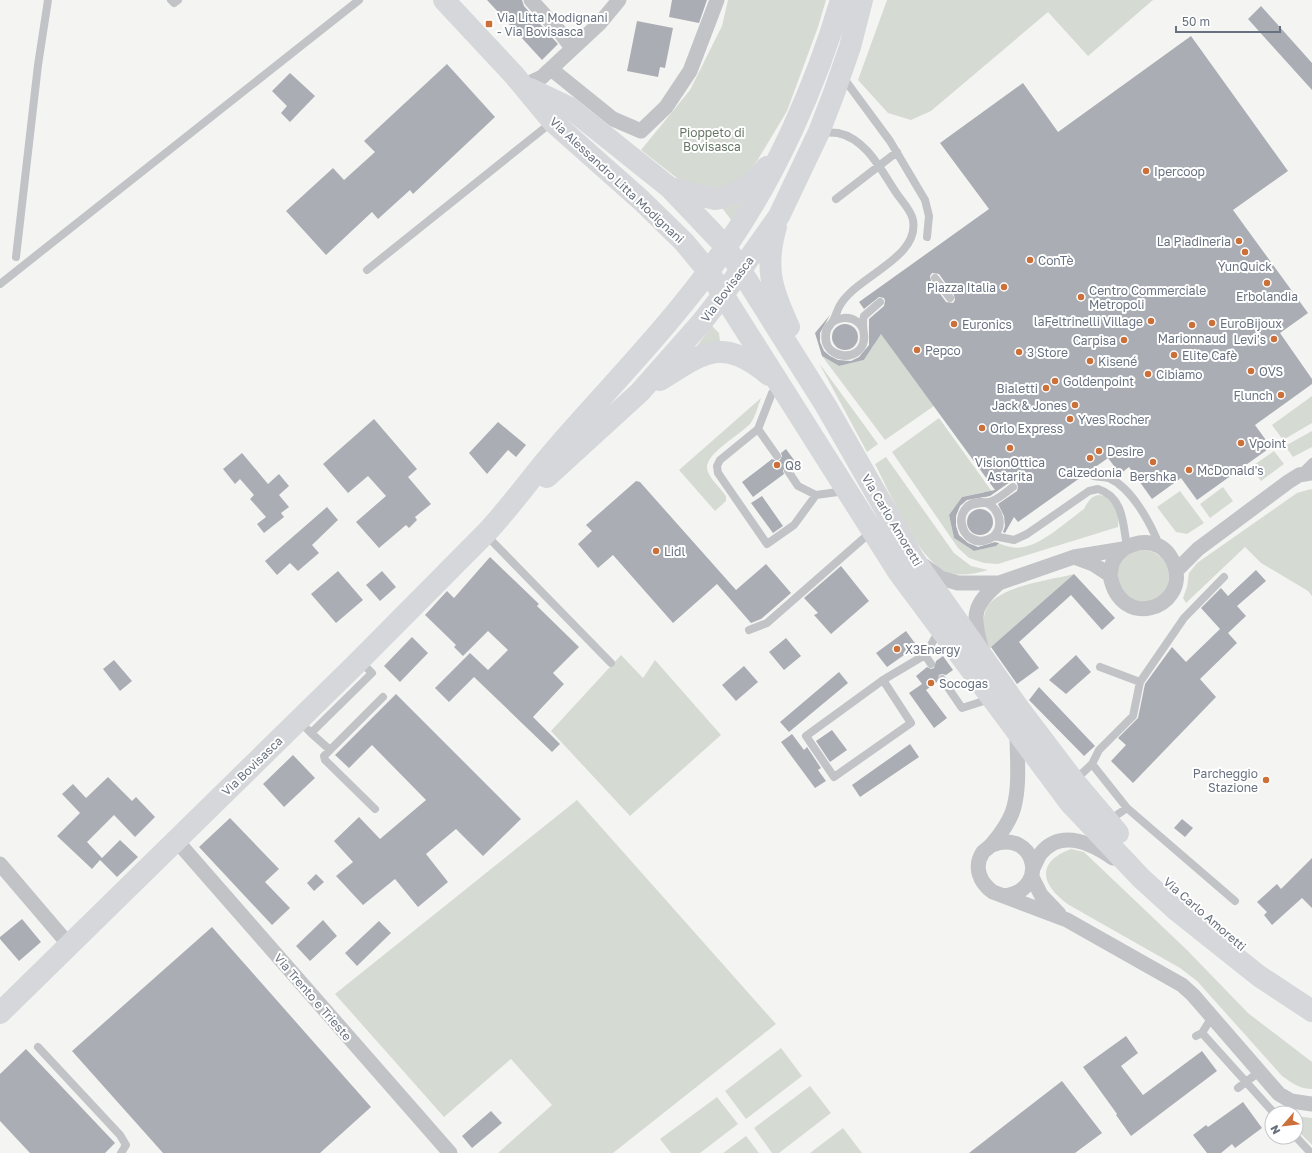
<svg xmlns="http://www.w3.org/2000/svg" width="1312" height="1153" viewBox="0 0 1312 1153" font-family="'Golos Text',sans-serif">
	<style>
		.green { fill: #d5dbd3 }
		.building { fill: #aaaeb4; fill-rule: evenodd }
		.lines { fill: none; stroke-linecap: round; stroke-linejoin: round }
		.lane { stroke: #c1c3c6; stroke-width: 8 }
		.street { stroke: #c1c3c6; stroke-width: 15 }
		.secondary { stroke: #d5d7db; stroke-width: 22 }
		.poi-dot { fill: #cc703a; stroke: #fff; stroke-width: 1.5 }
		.labels { text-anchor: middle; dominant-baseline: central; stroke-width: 4; stroke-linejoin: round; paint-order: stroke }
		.poi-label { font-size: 12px; fill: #68717f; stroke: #fff; text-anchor: start }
		.park-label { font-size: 12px; fill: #677765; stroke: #fff }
		.street-label { font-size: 12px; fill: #68717f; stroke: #fff }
	</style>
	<rect width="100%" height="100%" fill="#f4f5f2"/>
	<path class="green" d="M728 0H826L818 27 787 111 757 161 745 176 729 185 712 189 682 182 641 150 690 90 722 26Z
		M887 0H1153L1088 56 1048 12 931 111 911 120 888 113 858 80Z
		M747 193 732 221 719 204Z
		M712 326 719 333 721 349 690 355Z
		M881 333 934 406 885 440 822 356 839 366 864 360 874 345 872 339Z
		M819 363 878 444 867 452Z
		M1312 396V423L1283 440 1272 425Z
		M761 398C758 406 755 418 750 424 740 435 706 453 707 468 708 478 721 488 726 496V501L715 511 679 470Z
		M939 418 993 493 985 498 984 492 962 497 949 515 954 538 974 551 996 546 998 543C1006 546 1014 549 1023 547 1043 544 1067 521 1084 509 1092 492 1103 490 1114 506 1115 508 1118 511 1118 514 1119 518 1118 523 1118 527L998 564 984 563 969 558 958 548 892 452Z
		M1312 431V447L1293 457 1285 446Z
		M1274 451 1284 464 1261 481 1251 467Z
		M886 457 954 553 971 566 988 570C974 574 961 577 947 572 918 561 889 491 875 464Z
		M1223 487 1233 501 1210 518 1200 504Z
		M1311 489 1312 490V596L1308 591 1261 563 1245 547 1186 603 1183 598 1187 587 1189 573 1197 563 1297 493Z
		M1180 491 1204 523 1187 534 1176 532 1157 507Z
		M1117 576a26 26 0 1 1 52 0a26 26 0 1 1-52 0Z
		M1074 574 989 649C984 640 982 633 983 623 984 616 985 608 990 603 1007 585 1050 580 1074 574Z
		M621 655 643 678 655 660 721 735 630 816 551 731Z
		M577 800 776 1024 613 1153H498L552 1105 511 1059 444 1117 335 994Z
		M1071 849 1084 852 1187 950 1248 1013 1312 1062V1089C1300 1089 1292 1083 1282 1076L1197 981 1180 968 1069 905C1042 886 1034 863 1071 849Z
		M781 1048 802 1076 746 1119 725 1091Z
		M810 1086 831 1113 779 1153H772L754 1128Z
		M717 1097 738 1124 700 1153H671L660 1139Z
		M1296 1116 1312 1118V1145L1296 1129Z
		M843 1128 862 1153H810Z
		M746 1136 759 1153H723Z"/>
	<path class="building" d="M487 0H522L524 6 558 44 542 60Z
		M672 0H707L699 23 669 17Z
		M1261 6 1312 63V90L1248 19Z
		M637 21 673 28 665 68 660 67 658 77 627 71Z
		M1191 36 1288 171 1233 210 1308 313 1280 333 1312 379V384L1255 425 1271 447 1197 500 1181 478 1152 499 1129 467 1120 474 1108 458 1018 522 1014 517 1005 533 1003 532 1005 526 1004 516 998 504 1017 491 1018 487 1017 483 1010 482 990 496 967 500 960 506 956 516V526L959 535 968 543 978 547 995 542 999 543 996 546 974 551 954 538 949 515 962 497 995 490 881 334 864 360 839 366 822 356 815 333 830 315 820 333V342L824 351 830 356 838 360 851 361 859 357 869 345V319L884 306 885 301 884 298 879 297 864 309 859 302 989 209 940 143 1023 83 1058 132ZM932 273 939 274 954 295 955 300 953 303 946 302 931 281 930 276Z
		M447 64 495 117 413 194 410 190 378 219 372 212 326 255 286 211 333 168 344 180 375 152 364 141Z
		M290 73 315 96 290 122 281 113 287 106 272 91Z
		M832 337a13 13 0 1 1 26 0a13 13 0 1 1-26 0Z
		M374 419 417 469 408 477 431 504 415 517 417 520 409 528 406 525 379 548 356 522 386 496 368 476 348 493 323 464Z
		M498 422 526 445 516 457 508 450 487 474 469 453Z
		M786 449 797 464 792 468 788 466 785 467 783 471 784 474 753 497 742 482 772 459 777 461 780 460 782 456 781 453Z
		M242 453 268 484 279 474 289 486 279 495 289 507 281 513 284 517 264 533 257 524 266 517 250 499 254 495 240 479 235 484 223 469Z
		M636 481 640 482 736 590 766 564 791 593 761 619 751 623 717 584 673 623 613 555 598 568 578 544 592 531 586 525Z
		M762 496 783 526 773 533 751 503Z
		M327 507 338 520 312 545 319 553 298 571 290 563 277 575 265 561Z
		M967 522a13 13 0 1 1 26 0a13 13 0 1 1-26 0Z
		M490 557 539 604 537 606 579 647 553 673 564 684 533 717 560 744 552 752 474 677 449 702 435 688 470 653 488 670 508 650 488 631 463 656 454 647 456 645 425 615 447 591 454 598Z
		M841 566 869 601 831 634 814 615 818 613 804 598Z
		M1256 570 1266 581 1237 606 1246 616 1228 633 1237 643 1200 679 1216 697 1133 783 1111 761 1126 745 1118 738 1138 718 1145 684 1172 647 1186 662 1220 629 1201 608 1221 588 1228 596Z
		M338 571 363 600 336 623 311 594Z
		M382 571 396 587 380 601 366 585Z
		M1074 574 1115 618 1102 630 1071 595 1019 642 1039 668 1017 684 991 647Z
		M906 631 917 646 887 667 876 653Z
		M412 637 428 653 400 682 384 666Z
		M786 638 801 656 784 670 769 652Z
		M1076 655 1091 672 1066 694 1049 680Z
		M943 656 953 670 946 675 942 674 939 675 937 682 926 690 947 718 934 728 909 693 922 684 916 676 927 667 931 669 934 668 936 661Z
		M114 660 132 681 120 691 103 669Z
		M744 666 758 682 736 701 722 685Z
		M839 672 848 683 789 732 780 722Z
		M1039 687 1095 746 1084 756 1029 700Z
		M396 694 521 819 483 856 456 829 426 854 448 882 418 907 395 879 363 905 336 876 353 862 334 841 359 817 380 839 426 800 372 745 349 768 335 755Z
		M832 730 847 750 830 762 816 741Z
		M792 734 804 750 807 747 821 768 818 770 826 781 815 788 781 742Z
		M910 744 919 757 860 797 852 785Z
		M293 755 315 778 284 807 263 784Z
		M108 777 132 801 136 797 155 817 135 837 114 815 87 842 102 858 120 840 138 857 117 877 100 860 92 869 57 836 80 813 62 794 73 784 86 798Z
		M230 818 279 869 265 882 290 908 272 925 199 847Z
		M1182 819 1193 828 1185 837 1174 828Z
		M1312 858V908L1302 898 1272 925 1264 915 1267 912 1257 902 1277 884 1281 889Z
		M316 874 324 882 314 891 307 883Z
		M22 919 41 942 19 961 0 939V937Z
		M323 920 337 936 310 961 296 946Z
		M379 921 391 933 357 966 345 953Z
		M212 927 371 1107 320 1153H163L72 1051Z
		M1126 1036 1138 1053 1121 1066 1143 1095 1202 1051 1217 1071 1131 1136 1116 1115 1117 1114 1083 1067Z
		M26 1049 115 1143 105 1153H30L0 1121V1074Z
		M1062 1081 1102 1133 1075 1153H969Z
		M1243 1102 1262 1128 1235 1148 1232 1144 1221 1153H1207L1193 1135 1206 1125 1208 1127Z
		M491 1111 502 1123 472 1148 462 1136Z"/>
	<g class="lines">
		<path class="lane" d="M171 0 174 3 178 0
			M842 76 890 141 925 200 929 216 927 237
			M820 132C826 133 832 132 838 133 867 139 882 172 897 194 902 201 912 212 913 220 920 259 855 276 839 307 837 311 836 315 834 319 832 324 828 326 826 332 819 361 868 364 864 334 861 311 826 313 826 337 825 362 866 361 864 336 863 308 819 315 826 342 831 360 858 361 863 343 866 334 861 325 864 316L880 302
			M836 199 897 152
			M16 257 38 65 48 0
			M367 270 552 122
			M935 278 950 298
			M0 284 359 0
			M758 429 720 460 717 466 718 473 767 544 794 525 816 495
			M777 456 758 429 772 393 780 386
			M788 471 798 486 816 495 845 491
			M1300 474 1312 462
			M1094 476C1098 477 1105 477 1109 478 1132 488 1151 524 1159 545
			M1013 487C1006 492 1000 498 992 501 981 505 967 500 962 516 955 540 991 551 999 528 1001 521 999 513 994 508 990 504 985 502 980 502 949 502 961 553 989 539 1011 528 994 493 972 504 948 516 967 554 994 536L1014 540 1027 534 1089 491 1098 489C1124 497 1123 525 1127 547
			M486 535 611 663
			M749 630 767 623 872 531
			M931 664 925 655 939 631
			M1100 667 1140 682
			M942 679 962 708 990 699
			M883 680 911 723 834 777 806 736 883 680 925 655
			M299 721 311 733 372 673 360 661
			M311 733 330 750 383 697
			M330 750 324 756 325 760 375 809
			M1092 764 1127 808 1235 901
			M1075 780 1092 764 1099 750 1133 716 1140 682 1184 618 1224 577
			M1108 821 1127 808
			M1202 1033 1274 1113
			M1196 1036 1202 1033 1212 1017
			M38 1047 120 1135 126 1145 121 1153
			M1238 1088 1259 1072
			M1296 1137 1311 1153"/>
		<path class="street" d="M531 0 560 32 572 48
			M551 69 613 119 641 131 666 107 690 71 717 0
			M523 86 542 77 600 23 619 0
			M1074 557 1093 564 1110 575C1120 632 1187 608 1175 567 1173 559 1167 550 1159 546 1143 538 1122 545 1114 560 1111 564 1111 571 1110 575
			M924 566 941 578 958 583H999L1074 557 1123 549
			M1176 571 1198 549 1288 482 1299 475 1312 473
			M981 647C972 615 973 605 999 583
			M1017 734C1017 758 1020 784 1014 807 1011 819 1001 834 992 844 990 847 986 849 983 852 973 867 980 883 993 892L1067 920 1182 985 1193 995 1279 1094 1291 1101 1312 1104
			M176 840 450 1153
			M992 845C1035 828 1051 890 1004 896
			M0 864 70 946
			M1033 868C1036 863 1038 856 1042 852 1062 829 1093 844 1113 858
			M1032 877 1041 895 1059 914"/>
		<path class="secondary" d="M444 0 514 75 553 122 642 201 684 242 708 271 899 573 1070 803 1141 878 1176 910 1259 976 1312 1011
			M530 89 570 108 670 188 726 247 826 406 913 558 1020 710 1074 781 1118 833
			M670 188 715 199C736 196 753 183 767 167
			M776 227C764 268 772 290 789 327
			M660 380C706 351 722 337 769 375
			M547 477 640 392 701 323 723 295 779 216 819 132 834 93 850 47 862 0
			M0 1013 356 664 485 534C512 506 534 473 560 444 616 380 677 318 726 247 776 175 816 85 841 0"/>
	</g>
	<g class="poi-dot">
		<rect x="485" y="20" width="8" height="8" rx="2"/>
		<circle cx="1146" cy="171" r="4"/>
		<circle cx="1239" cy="241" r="4"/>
		<circle cx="1245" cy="252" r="4"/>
		<circle cx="1030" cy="260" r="4"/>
		<circle cx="1267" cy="283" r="4"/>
		<circle cx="1004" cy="287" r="4"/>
		<circle cx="1081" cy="297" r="4"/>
		<circle cx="1151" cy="321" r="4"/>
		<circle cx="1212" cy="323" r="4"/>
		<circle cx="954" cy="324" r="4"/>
		<circle cx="1192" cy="325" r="4"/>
		<circle cx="1274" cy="339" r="4"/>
		<circle cx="1124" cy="340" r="4"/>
		<circle cx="917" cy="350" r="4"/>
		<circle cx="1019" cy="352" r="4"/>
		<circle cx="1174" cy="355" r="4"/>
		<circle cx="1090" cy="361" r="4"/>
		<circle cx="1251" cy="371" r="4"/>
		<circle cx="1148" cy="374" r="4"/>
		<circle cx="1055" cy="381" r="4"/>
		<circle cx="1046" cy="388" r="4"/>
		<circle cx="1281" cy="395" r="4"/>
		<circle cx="1075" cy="405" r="4"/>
		<circle cx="1070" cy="419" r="4"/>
		<circle cx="982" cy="428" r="4"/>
		<circle cx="1241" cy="443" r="4"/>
		<circle cx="1010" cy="448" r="4"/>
		<circle cx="1099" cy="451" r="4"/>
		<circle cx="1090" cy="458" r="4"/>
		<circle cx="1153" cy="462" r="4"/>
		<circle cx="777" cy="465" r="4"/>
		<circle cx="1189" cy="470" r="4"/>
		<circle cx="656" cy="551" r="4"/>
		<circle cx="897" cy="649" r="4"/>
		<circle cx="931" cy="683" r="4"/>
		<circle cx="1266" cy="780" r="4"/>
	</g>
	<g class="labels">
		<g class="poi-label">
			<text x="497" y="17">Via Litta Modignani<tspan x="497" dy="14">- Via Bovisasca</tspan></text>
			<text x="1154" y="171">Ipercoop</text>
			<text x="1231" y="241" text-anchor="end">La Piadineria</text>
			<text x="1038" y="260">ConTè</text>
			<text x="1245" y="266" text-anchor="middle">YunQuick</text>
			<text x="996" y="287" text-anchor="end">Piazza Italia</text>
			<text x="1089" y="290">Centro Commerciale<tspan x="1089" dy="14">Metropoli</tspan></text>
			<text x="1267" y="296" text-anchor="middle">Erbolandia</text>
			<text x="1143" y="321" text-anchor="end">laFeltrinelli Village</text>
			<text x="1220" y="323">EuroBijoux</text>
			<text x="962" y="324">Euronics</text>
			<text x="1192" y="338" text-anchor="middle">Marionnaud</text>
			<text x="1266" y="339" text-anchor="end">Levi's</text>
			<text x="1116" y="340" text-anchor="end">Carpisa</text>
			<text x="925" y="350">Pepco</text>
			<text x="1027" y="352">3 Store</text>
			<text x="1182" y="355">Elite Cafè</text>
			<text x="1098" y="361">Kisené</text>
			<text x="1259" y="371">OVS</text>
			<text x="1156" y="374">Cibiamo</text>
			<text x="1063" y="381">Goldenpoint</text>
			<text x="1038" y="388" text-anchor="end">Bialetti</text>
			<text x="1273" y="395" text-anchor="end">Flunch</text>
			<text x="1067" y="405" text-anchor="end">Jack &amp; Jones</text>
			<text x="1078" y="419">Yves Rocher</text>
			<text x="990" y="428">Orlo Express</text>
			<text x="1249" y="443">Vpoint</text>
			<text x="1107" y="451">Desire</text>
			<text x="1010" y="462" text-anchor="middle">VisionOttica<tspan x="1010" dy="14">Astarita</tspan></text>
			<text x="785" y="465">Q8</text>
			<text x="1197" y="470">McDonald's</text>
			<text x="1090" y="472" text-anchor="middle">Calzedonia</text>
			<text x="1153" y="476" text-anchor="middle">Bershka</text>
			<text x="664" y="551">Lidl</text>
			<text x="905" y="649">X3Energy</text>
			<text x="939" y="683">Socogas</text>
			<text x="1258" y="773" text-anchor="end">Parcheggio<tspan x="1258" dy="14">Stazione</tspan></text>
		</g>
		<g class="park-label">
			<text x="712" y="132">Pioppeto di<tspan x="712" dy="14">Bovisasca</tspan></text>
		</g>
		<g class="street-label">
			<text transform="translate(617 180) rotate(43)">Via Alessandro Litta Modignani</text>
			<text transform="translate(727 289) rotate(-53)">Via Bovisasca</text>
			<text transform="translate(892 520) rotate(59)">Via Carlo Amoretti</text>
			<text transform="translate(252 766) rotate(-44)">Via Bovisasca</text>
			<text transform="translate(1205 914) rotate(41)">Via Carlo Amoretti</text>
			<text transform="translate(313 997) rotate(49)">Via Trento e Trieste</text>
		</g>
	</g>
	<g transform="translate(1284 1125) rotate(242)"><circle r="19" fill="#ffffff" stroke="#c3c6cc"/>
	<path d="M0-3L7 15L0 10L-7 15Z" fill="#cc703a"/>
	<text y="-6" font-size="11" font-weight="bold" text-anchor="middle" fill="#68717f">N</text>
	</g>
	<path d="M1176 26v6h104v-6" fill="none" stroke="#68717f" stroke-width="2"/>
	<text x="1182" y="26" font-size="12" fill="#68717f" stroke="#ffffff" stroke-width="3" paint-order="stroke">50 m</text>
</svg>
